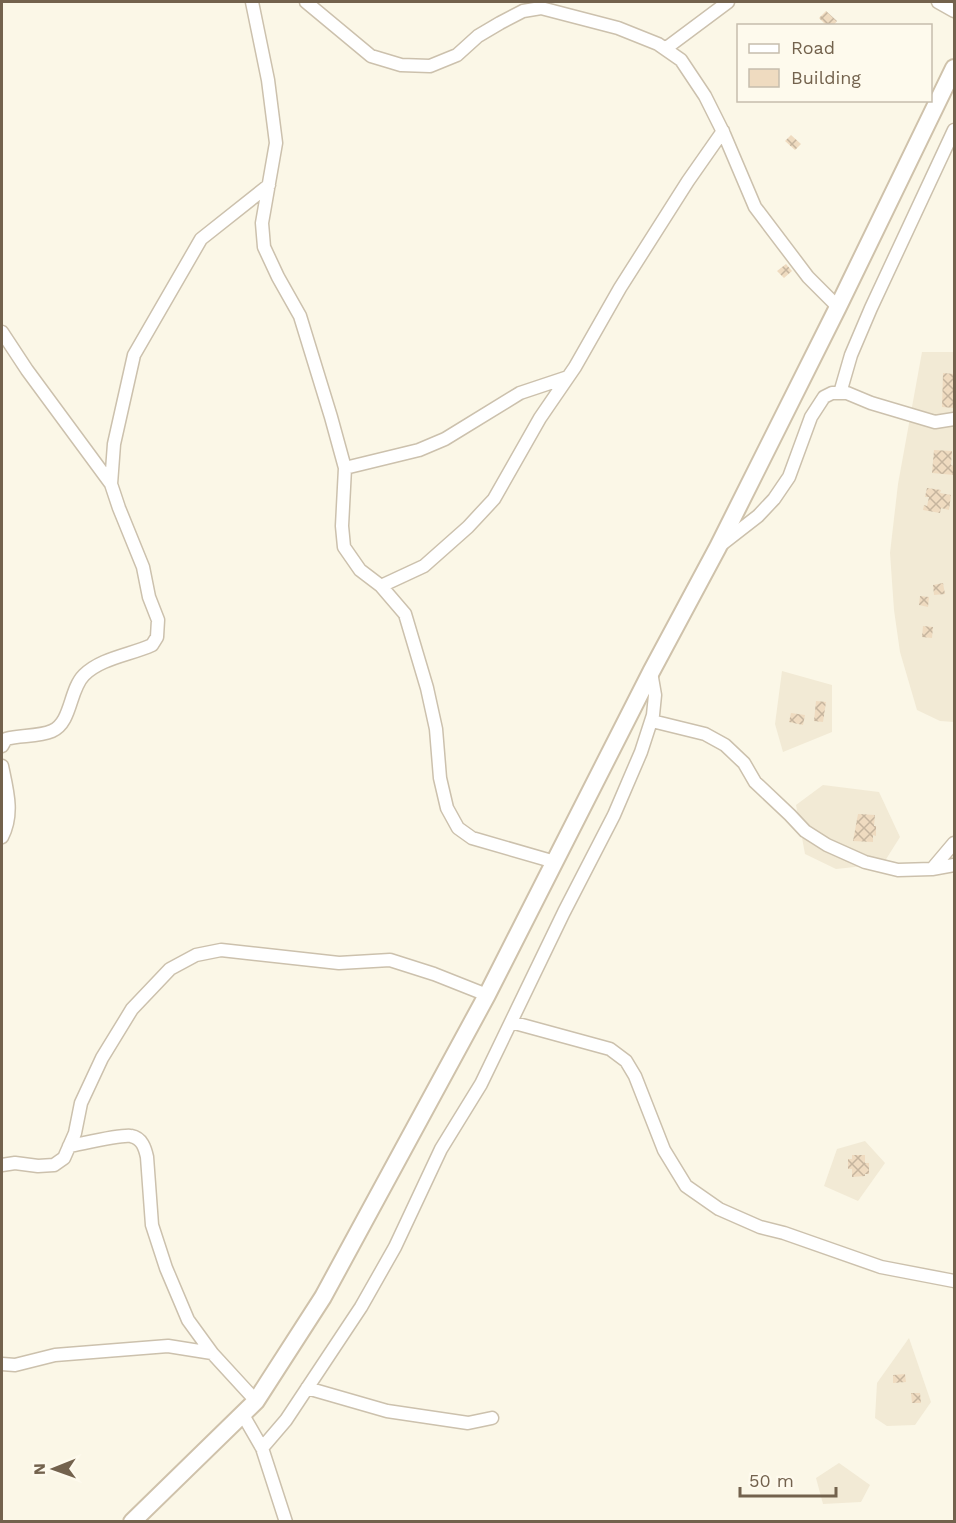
<svg xmlns="http://www.w3.org/2000/svg" width="956" height="1523" viewBox="0 0 956 1523" font-family="'Work Sans',sans-serif">
	<style>
		.residential { fill: #f2ead5 }
		.building { fill: url(#building-cross-hatch) }
		.lines { fill: none; stroke-linecap: round; stroke-linejoin: round }
		.street-casing { stroke: #ccc1ad; stroke-width: 15 }
		.secondary-casing { stroke: #cfc2ab; stroke-width: 20 }
		.street { stroke: #fff; stroke-width: 12 }
		.secondary { stroke: #fff; stroke-width: 16 }
	</style>
	<defs>
		<pattern id="building-cross-hatch" width="8" height="8" patternUnits="userSpaceOnUse" patternTransform="scale(1.5)"><rect width="8" height="8" fill="#efdbc0"/><path d="M0 0l8 8M0 8l8-8" fill="none" stroke="#c6b59e"/></pattern>
	</defs>
	<rect width="100%" height="100%" fill="#fbf7e7"/>
	<path class="residential" d="M922 352H954V722L940 721 917 710 900 652 894 610 890 553 898 484Z
		M782 671 832 685V732L783 752 775 724Z
		M823 785 879 792 900 837 883 864 836 869 805 854 796 805Z
		M865 1141 885 1163 858 1201 824 1186 837 1149Z
		M909 1338 931 1402 915 1425 887 1426 875 1418 877 1383Z
		M839 1463 870 1485 861 1502 823 1504 816 1478Z"/>
	<path class="building" d="M826 11 837 21 833 26H827L819 18Z
		M791 135 801 144 795 150 785 141Z
		M786 264 792 271 784 278 777 271Z
		M943 373 954 374V408L942 407Z
		M934 450 952 451 951 465 954 466V475L932 473Z
		M927 488 941 490 940 493 951 495 949 510 941 508 940 513 923 510 924 505 927 506 929 497H925Z
		M943 583 945 594 934 595 933 585Z
		M920 596 929 597 928 607 919 605Z
		M923 626 933 627 932 638 922 637Z
		M816 701 826 702 823 722 814 721Z
		M791 713 805 715 803 725 789 722Z
		M858 814 875 815 874 826H876V836L873 835V842L853 841Z
		M852 1155H865V1163H869V1174H865V1176L852 1177V1169H848V1159H852Z
		M905 1374 906 1382 893 1383V1375Z
		M911 1393H920L921 1403H912Z"/>
	<g class="lines">
		<defs>
			<path id="street" d="M252 2 268 80 276 143 262 223 264 247 278 277 300 316 331 417 345 468 342 526 344 547 360 570 381 586 405 614 427 688 436 729 440 778 447 808 458 828 472 838 555 862
				M306 2 371 56 401 65 430 66 457 55 478 36 500 23 523 11 541 8 618 28 658 44 681 60 705 96 724 134 755 207 808 277 838 307
				M938 2 954 11
				M665 49 728 2
				M2 332 27 370 111 484
				M840 393 851 355 871 308 954 130
				M345 468 419 450 445 439 520 393 568 377
				M722 544 758 516 774 499 789 477 811 417 824 397 832 393H847L871 403 935 422 954 419
				M381 586 424 566 468 527 494 499 540 418 575 367 620 288 688 181 723 131
				M652 721 705 734 725 745 744 763 755 782 790 815 805 831 827 845 865 862 898 870 932 869 954 865
				M2 746 6 739C20 735 38 737 52 731 72 722 69 690 84 675 101 658 130 655 152 645L157 637 158 620 149 597 143 567 119 508 111 484 114 444 134 355 201 239 269 185
				M2 766C7 790 14 814 2 837
				M932 869 954 843
				M511 1022 610 1049 626 1061 635 1076 664 1150 686 1186 719 1209 760 1227 784 1233 881 1267 954 1281
				M69 1146C81 1144 122 1134 131 1136 142 1138 145 1148 147 1157L152 1225 166 1268 188 1320 212 1353 256 1401
				M2 1165 15 1163 38 1166 54 1165 64 1158 75 1133 81 1103 102 1058 132 1009 170 969 196 955 221 950 339 963 390 960 434 974 487 995
				M2 1364 15 1365 55 1355 168 1346 212 1353
				M307 1388 387 1411 468 1423 492 1418
				M243 1415 262 1448 286 1522
				M262 1448 286 1420 361 1307 395 1247 441 1149 481 1084 564 912 614 815 641 752 653 715 655 695 651 672"/>
			<path id="secondary" d="M132 1522 256 1401 323 1297 487 995 651 672 718 547 838 307 954 68"/>
		</defs>
		<use href="#street" class="street-casing"/>
		<use href="#secondary" class="secondary-casing"/>
		<use href="#street" class="street"/>
		<use href="#secondary" class="secondary"/>
	</g>
	<rect width="956" height="1523" fill="none" stroke="#73624d" stroke-width="6"/>
	<rect x="737" y="24" width="195" height="78" fill="#fefaed" stroke="#c6bdad" stroke-width="1.5"/>
	<rect x="749" y="44" width="30" height="9" fill="#ffffff" stroke="#c6bdad" stroke-width="1.5"/>
	<text x="791" y="54" font-size="18" fill="#73624d">Road</text>
	<rect x="749" y="69" width="30" height="18" fill="#efdbc0" stroke="#c6bdad" stroke-width="1.5"/>
	<text x="791" y="84" font-size="18" fill="#73624d">Building</text>
	<g transform="translate(54 1469) rotate(269)" stroke="#fefaed" stroke-width="4.5" paint-order="stroke">
	<path d="M0-4.5L10 22L0 15L-10 22Z" fill="#73624d"/>
	<text y="-9" font-size="16" font-weight="bold" text-anchor="middle" fill="#73624d">N</text>
	</g>
	<path d="M740 1487v9h96v-9" fill="none" stroke="#73624d" stroke-width="3"/>
	<text x="749" y="1487" font-size="18" fill="#73624d" stroke="#fefaed" stroke-width="4.5" paint-order="stroke">50 m</text>
</svg>
